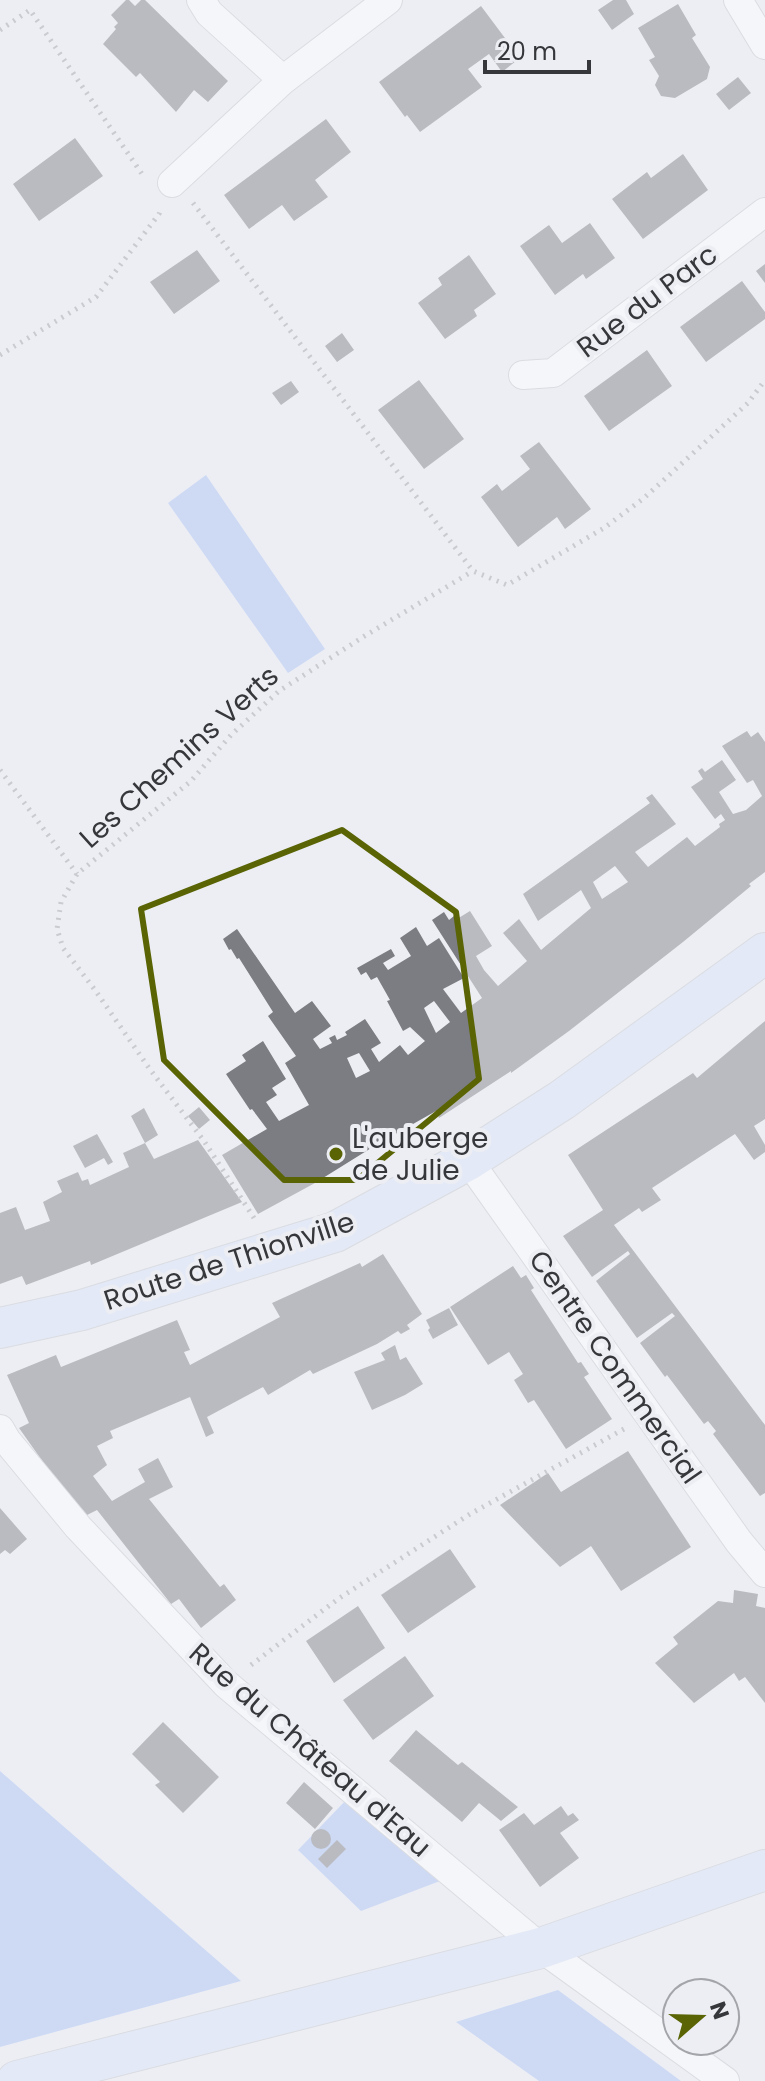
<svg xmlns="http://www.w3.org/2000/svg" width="765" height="2081" viewBox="0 0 765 2081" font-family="Poppins,sans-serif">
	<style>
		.green { fill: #a9c0f3 }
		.building { fill: #7b7d82; fill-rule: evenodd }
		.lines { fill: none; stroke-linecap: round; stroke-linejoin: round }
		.street-casing { stroke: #c3c6cb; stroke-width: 30 }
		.secondary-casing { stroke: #c3c6cb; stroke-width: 42 }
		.path { stroke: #9d9fa3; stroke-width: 5; stroke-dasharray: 2 6; stroke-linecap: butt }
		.street { stroke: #fff; stroke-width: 28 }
		.secondary { stroke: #d8e2f8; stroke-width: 40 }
		.marked { fill: none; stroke: #5a6404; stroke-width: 6; stroke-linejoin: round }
		.poi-dot { fill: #5a6404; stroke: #eceef4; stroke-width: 3 }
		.labels { text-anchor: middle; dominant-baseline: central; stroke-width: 8; stroke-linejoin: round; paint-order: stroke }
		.street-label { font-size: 28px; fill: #36373a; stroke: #eceef4 }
		.poi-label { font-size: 28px; fill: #36373a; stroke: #eceef4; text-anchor: start }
	</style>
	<rect width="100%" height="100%" fill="#eceef4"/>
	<path class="green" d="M206 475 325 649 288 673 168 503Z
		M0 1771 241 1981 0 2047Z
		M347 1799 440 1881 361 1911 298 1850Z
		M558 1990 681 2081H539L456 2022Z"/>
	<path class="building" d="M126 0H129L135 6 141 0H145L228 81 208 102 194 90 176 112 140 73 136 77 103 44 116 29 114 27 118 23 111 15Z
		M613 0H626L634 14 612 30 598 10Z
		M678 4 696 35 692 38 710 67 707 79 675 98 661 96 655 85 659 76 649 60 655 57 638 28Z
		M481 6 520 58 502 72 489 54 468 69 482 87 420 132 407 115 405 117 379 82Z
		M738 77 751 93 729 110 716 94Z
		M326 119 351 152 315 180 328 197 294 221 282 205 249 229 224 195Z
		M75 138 103 176 39 221 13 184Z
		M683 154 708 190 643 239 612 199 647 172 651 178Z
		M590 223 615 258 586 279 583 274 555 295 520 246 549 225 562 243Z
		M197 250 220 281 174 314 150 282Z
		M469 255 496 294 474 310 477 316 445 339 418 303 442 285 438 278Z
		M765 264V283L756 271Z
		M742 281 765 312V319L706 362 680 327Z
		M342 333 354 350 337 362 325 346Z
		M647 350 672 386 609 431 584 396Z
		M419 380 464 439 424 469 378 410Z
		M291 381 299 392 281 405 272 393Z
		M539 442 591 509 565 529 557 517 518 547 481 497 497 484 502 491 530 469 520 456Z
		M747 731 751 737 758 732 765 742V872L749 884 751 886 683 942 569 1031 511 1073V1071L439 1118 436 1111 376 1145 315 1183 258 1214 222 1155 267 1129 252 1109 250 1110 226 1074 246 1061 242 1055 263 1041 286 1079 272 1088 277 1095 266 1102 279 1121 309 1105 285 1063 296 1056 268 1016 273 1012 239 958 237 959 231 949 229 950 223 939 237 929 295 1013 312 1001 331 1026 313 1039 320 1049 332 1043 329 1038 335 1035 337 1040 347 1035 345 1032 365 1019 381 1043 371 1049 379 1062 400 1045 408 1055 425 1041 410 1027 403 1031 387 1001 390 1000 377 977 371 980 366 972 361 975 357 968 391 949 395 956 383 963 388 970 411 956 400 938 416 927 427 946 439 938 464 978 443 989 461 1013 482 998 432 920 444 912 449 920 454 916 457 919 470 911 492 946 476 956 484 970 498 986 527 961 503 933 519 919 541 950 591 908 581 890 538 921 523 894 650 803 646 798 652 794 676 824 635 852 648 867 687 837 695 846 720 827 719 824 725 820 721 814 715 819 691 787 703 779 698 771 702 768 705 772 722 760 736 780 719 792 733 814 746 810 762 796 753 780 747 783 722 746ZM615 866 628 882 602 899 593 882ZM434 1001 450 1022 436 1033 424 1008ZM359 1053 370 1071 356 1078 347 1058Z
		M765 1021V1119L754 1126 765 1145V1152L754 1160 735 1134 652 1188 661 1200 642 1212 639 1208 614 1225 765 1425V1493L760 1496 713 1434 716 1431 708 1421 704 1424 667 1375 665 1377 640 1343 675 1316 672 1313 637 1338 596 1281 630 1254 628 1251 592 1277 563 1236 603 1210 568 1155 693 1073 697 1078Z
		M199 1107 210 1120 199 1129 188 1116Z
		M144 1108 158 1135 145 1143 131 1116Z
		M97 1134 113 1162 108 1165 104 1158 85 1168 73 1146Z
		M198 1140 242 1202 91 1265 90 1261 26 1285 22 1276 0 1284V1213L16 1207 25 1230 50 1221 43 1202 62 1192 57 1181 78 1172 82 1181 88 1179 90 1185 129 1167 123 1153 145 1143 154 1159Z
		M383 1254 422 1314 407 1325 410 1329 401 1334 398 1331 377 1344 313 1374 310 1370 268 1395 263 1387 207 1417 214 1433 206 1437 190 1397 110 1431 113 1438 97 1446 107 1465 93 1476 112 1501 145 1482 138 1469 158 1458 173 1487 149 1499 220 1587 224 1584 236 1600 201 1628 179 1599 171 1604 97 1510 87 1515 53 1476 19 1428 29 1423 7 1375 56 1355 61 1367 177 1320 190 1350 184 1352 190 1365 280 1317 272 1303 360 1263 362 1267Z
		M513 1266 521 1278 526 1275 534 1288 531 1290 578 1363 581 1362 589 1374 584 1377 612 1419 566 1449 534 1400 528 1403 514 1380 523 1374 509 1352 488 1365 450 1307Z
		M449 1308 458 1325 433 1339 428 1330 430 1328 426 1320Z
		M395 1345 400 1360 406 1357 423 1384 405 1395 372 1410 354 1372 385 1360 381 1353Z
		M628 1451 691 1547 621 1591 591 1546 560 1567 500 1505 548 1473 561 1492Z
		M0 1508 27 1539 10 1554 5 1550 0 1554Z
		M450 1549 476 1587 408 1633 381 1595Z
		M734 1590 758 1594 756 1606 765 1608V1703L745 1677 739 1681 734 1673 694 1703 655 1663 678 1644 673 1637 718 1601 733 1603Z
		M358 1606 385 1648 334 1683 306 1641Z
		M405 1656 434 1696 373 1740 343 1700Z
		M163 1722 219 1777 183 1813 155 1785 160 1782 132 1754Z
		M416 1730 458 1765 462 1762 518 1807 501 1821 479 1803 462 1822 389 1761Z
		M304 1782 333 1808 315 1829 286 1803Z
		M561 1806 568 1816 573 1813 579 1820 560 1833 579 1858 540 1887 499 1830 524 1813 534 1825Z
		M311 1839a10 10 0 1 1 20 0a10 10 0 1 1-20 0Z
		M337 1840 346 1849 327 1868 318 1859Z"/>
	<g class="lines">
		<defs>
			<path id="street" d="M201 0 209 13 283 80
				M738 0 765 45
				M172 183 283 80 388 0
				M523 375 553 373 765 212
				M468 1160 739 1542 765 1573
				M0 1429 7 1441 78 1527 226 1684 541 1948 725 2081"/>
			<path id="secondary" d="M0 1328 82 1310 335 1232 468 1160 562 1100 765 953
				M17 2081 541 1948 765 1870"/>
		</defs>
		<use href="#street" class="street-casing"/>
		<use href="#secondary" class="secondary-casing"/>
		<path class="path" d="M0 30 30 10 142 174
			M193 203 473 571 507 585 604 528 644 498 748 403 765 380
			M0 355 96 297 159 214 161 208
			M0 770 77 874
			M254 1218 204 1141 149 1068 95 990 63 948 57 929 61 902 77 874 191 781 231 735 279 691 363 637 473 571
			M251 1665 338 1599 470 1514 624 1429"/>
		<use href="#street" class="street"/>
		<use href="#secondary" class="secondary"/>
	</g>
	<path d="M0 0H765V2081H0ZM342 830 456 912 479 1079 357 1180H284L164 1060 141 909Z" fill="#eceef4" fill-opacity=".55" fill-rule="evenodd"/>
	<path class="marked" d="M342 830 456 912 479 1079 357 1180H284L164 1060 141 909Z"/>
	<circle class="poi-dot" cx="336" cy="1154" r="8"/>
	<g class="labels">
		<g class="street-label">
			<text transform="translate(647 301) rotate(-37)">Rue du Parc</text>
			<text transform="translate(179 757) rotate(-42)">Les Chemins Verts</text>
			<text transform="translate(229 1261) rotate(-18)">Route de Thionville</text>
			<text transform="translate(615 1367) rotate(55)">Centre Commercial</text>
			<text transform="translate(310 1750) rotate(41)">Rue du Château d'Eau</text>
		</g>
		<g class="poi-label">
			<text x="352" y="1138">L'auberge<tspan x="352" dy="32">de Julie</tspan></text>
		</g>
	</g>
	<g transform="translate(701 2017) rotate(70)"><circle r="38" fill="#eceef4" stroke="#a3a5aa" stroke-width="2"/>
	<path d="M0-6L14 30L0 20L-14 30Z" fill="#5a6404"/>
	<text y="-12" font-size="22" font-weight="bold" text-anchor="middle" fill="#36373a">N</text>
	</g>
	<path d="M485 60v12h104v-12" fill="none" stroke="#36373a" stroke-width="4"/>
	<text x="497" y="60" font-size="24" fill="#36373a" stroke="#eceef4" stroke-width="6" paint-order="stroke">20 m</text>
</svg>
